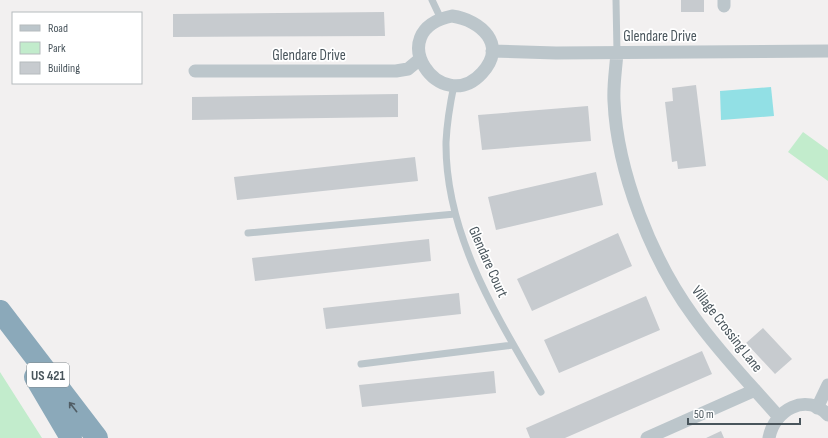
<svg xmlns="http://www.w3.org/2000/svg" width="828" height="438" viewBox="0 0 828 438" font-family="'Sofia Sans Condensed',sans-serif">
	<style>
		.green { fill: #c2eccc }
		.water { fill: #92e0e5 }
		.building { fill: #c7cbcf }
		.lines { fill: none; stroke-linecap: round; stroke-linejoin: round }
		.lane { stroke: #bcc6cb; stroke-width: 7 }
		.street { stroke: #bcc6cb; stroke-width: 13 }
		.highway { stroke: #8ba9ba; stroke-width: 22 }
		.oneway { stroke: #505d65 }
		.labels { text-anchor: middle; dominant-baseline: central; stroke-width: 3.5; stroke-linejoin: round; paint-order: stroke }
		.shield { fill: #fff; stroke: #80888d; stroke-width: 1 }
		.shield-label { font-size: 14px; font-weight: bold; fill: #49555c }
		.street-label { font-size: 15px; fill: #49555c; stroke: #fff }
	</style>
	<rect width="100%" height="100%" fill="#f2f0f0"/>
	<path class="green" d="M803 132 828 150V181L788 152Z
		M0 372 42 438H0Z"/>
	<path class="water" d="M771 87 774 116 721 120 720 91Z"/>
	<path class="building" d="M681 0H704V12H681Z
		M384 12 385 36 173 37V14Z
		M696 85 706 166 678 169 677 161 672 162 665 102 673 101 672 88Z
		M398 94V117L192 120V97Z
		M588 106 591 141 482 150 478 115Z
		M415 157 418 181 237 200 234 177Z
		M596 172 603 205 496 230 488 197Z
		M618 233 632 266 532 311 517 279Z
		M429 239 431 261 255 281 252 258Z
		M459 293 461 314 326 329 323 308Z
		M646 296 660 330 559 373 544 340Z
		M763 328 792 359 775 374 746 343Z
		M702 351 712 374 565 438H530L526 428Z
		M494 371 496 393 362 407 359 385Z
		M721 431 724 438H706Z"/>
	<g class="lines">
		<path class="lane" d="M432 0 441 19
			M616 0 617 52
			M454 85C450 104 447 122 446 142 445 234 496 315 541 392
			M248 233 455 214
			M361 364 513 345"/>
		<path class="street" d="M724 6V0
			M452 16C481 20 508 45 482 73 441 118 380 31 452 16Z
			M492 51 556 53 828 51
			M617 52C616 68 613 85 614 101 617 172 652 260 694 317 719 352 749 383 778 416
			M195 71H396L408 69 420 59
			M817 408 828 385
			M647 438 755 390
			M769 438C774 410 806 392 828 415"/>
		<path class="highway" d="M0 311 97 438
			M35 377 71 438"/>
	</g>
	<defs><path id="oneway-shaft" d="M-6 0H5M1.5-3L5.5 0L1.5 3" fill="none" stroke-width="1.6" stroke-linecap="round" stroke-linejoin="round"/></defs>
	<use class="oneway" href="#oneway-shaft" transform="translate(73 407) rotate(-128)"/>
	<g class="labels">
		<rect class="shield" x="27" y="363" width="42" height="24" rx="3"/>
		<g class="shield-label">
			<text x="48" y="375">US 421</text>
		</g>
		<g class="street-label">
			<text x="660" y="36">Glendare Drive</text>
			<text x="309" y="55">Glendare Drive</text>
			<text transform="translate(488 262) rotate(66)">Glendare Court</text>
			<text transform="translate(727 329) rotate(52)">Village Crossing Lane</text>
		</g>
	</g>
	<rect x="12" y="12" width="130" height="72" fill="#ffffff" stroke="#b6bbbe"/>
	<rect x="20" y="25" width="20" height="6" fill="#bcc6cb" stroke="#b6bbbe"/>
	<text x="48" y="32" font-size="12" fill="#49555c">Road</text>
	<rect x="20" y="42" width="20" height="12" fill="#c2eccc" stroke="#b6bbbe"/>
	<text x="48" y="52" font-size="12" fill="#49555c">Park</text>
	<rect x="20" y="62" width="20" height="12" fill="#c7cbcf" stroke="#b6bbbe"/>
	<text x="48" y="72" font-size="12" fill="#49555c">Building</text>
	<path d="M688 418v6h112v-6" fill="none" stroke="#49555c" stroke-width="2"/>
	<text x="694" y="418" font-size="12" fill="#49555c" stroke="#ffffff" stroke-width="3" paint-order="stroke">50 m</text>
</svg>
